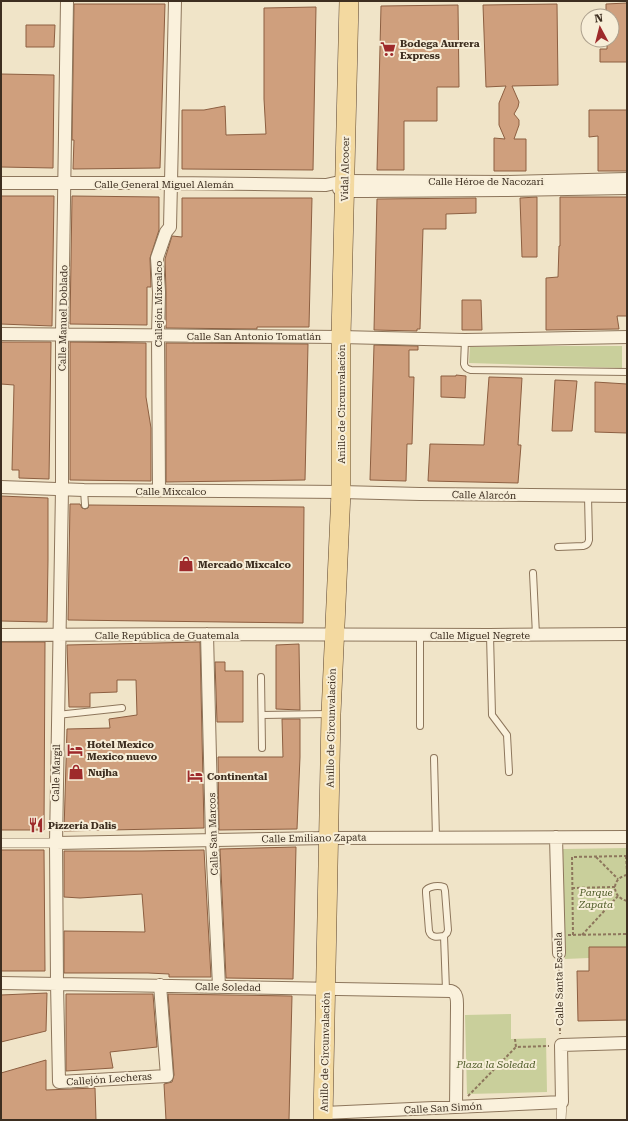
<svg xmlns="http://www.w3.org/2000/svg" width="628" height="1121" viewBox="0 0 628 1121" font-family="'Roboto Serif',serif">
	<style>
		.green { fill: #c9cf9b }
		.building { fill: #cf9f7d; stroke: #8d5f41 }
		.lines { fill: none; stroke-linecap: round; stroke-linejoin: round }
		.service-casing { stroke: #8d765c; stroke-width: 8 }
		.pedestrian-casing { stroke: #8d765c; stroke-width: 10 }
		.minor-casing { stroke: #8d765c; stroke-width: 14 }
		.primary-casing { stroke: #5b4430; stroke-width: 20 }
		.path { stroke: #8d765c; stroke-width: 2; stroke-dasharray: 3 2; stroke-linecap: butt }
		.service { stroke: #faf1dc; stroke-width: 6 }
		.pedestrian { stroke: #faf1dc; stroke-width: 9 }
		.minor { stroke: #faf1dc; stroke-width: 12 }
		.primary { stroke: #f3d9a0; stroke-width: 19 }
		.labels { text-anchor: middle; dominant-baseline: central; stroke-width: 4; stroke-linejoin: round; paint-order: stroke }
		.poi-label { font-size: 10px; font-weight: bold; fill: #3d2e20; stroke: #f7eed8; text-anchor: start }
		.street-label { font-size: 10px; fill: #3d2e20; stroke: #f7eed8 }
		.park-label { font-size: 10px; font-style: italic; fill: #4d5a26; stroke: #f7eed8 }
	</style>
	<rect width="100%" height="100%" fill="#f0e4c8"/>
	<path class="green" d="M523 346H622V368L469 363 470 347Z
		M627 848V947H589V958L565 959 563 849Z
		M511 1014V1039L546 1038 547 1092 467 1094 465 1015Z"/>
	<path class="building" d="M627 3V62H600V49H607V40H612V16H606V4Z
		M74 4H165L160 168 73 169 74 140H72Z
		M557 4 558 85 512 86 519 102 518 107 514 114 519 120V125L514 139H526V171H494V138L505 139 499 125V103L506 86 486 87 483 5Z
		M458 5 459 87H437V121H404V170H377L381 6Z
		M316 7 313 170 182 169V110H204L225 106 226 135 266 134 264 99V8Z
		M26 25H55L54 47H26Z
		M1 74 54 75 53 168 1 167Z
		M589 110H627V171H598V136L589 137Z
		M1 196H54L52 326 1 324Z
		M72 196 159 197V230L150 258 151 287H147V325L70 324Z
		M537 197V257H522L520 198Z
		M560 197H627V316H617L619 329 546 330V278L558 277 559 246H560Z
		M182 198H312L309 327H257V329L166 328V292L165 259 172 236 182 237Z
		M476 198V213L446 214V229H423L420 329H417V331L374 330 377 199Z
		M462 300H481L482 330H462Z
		M1 342H51L49 479 19 478V470H12L14 385 1 384Z
		M70 342 146 343V397L151 428V481L70 480Z
		M166 343 308 344 305 480 166 482Z
		M374 345 418 346V350H409V377H414L412 444H407L406 481 370 480Z
		M456 375 466 376 465 398 441 397V376H456Z
		M489 377 522 378 518 445H521L518 483 428 481 430 444 484 445Z
		M555 380 577 381 572 431H552Z
		M595 382 627 384V433L595 432Z
		M1 496 48 498V560L47 622 1 621Z
		M70 504H80L82 508 85 509 88 508 89 505 304 507 303 623 68 620Z
		M1 642H45L44 830H1Z
		M200 642 204 828 64 831 67 729 110 728 109 719 137 715 136 680H117V692L90 693V707H69L67 645Z
		M299 644 300 710 276 709V645Z
		M215 662H225V671H243V722H217Z
		M282 719H300V757L297 829 219 830 218 757H283Z
		M296 847 293 979 226 978 220 849Z
		M1 850H44L45 971H1Z
		M204 850 211 977H169V974L148 973H64V931L145 932 142 894 80 898 64 897V851H142Z
		M589 947H627V1020L578 1021 577 971H589Z
		M47 993 46 1031 1 1042V995Z
		M66 994H153L157 1047 110 1052 113 1068 66 1071Z
		M168 994 292 996 289 1120H166L164 1084 172 1082 174 1075Z
		M46 1060V1090L95 1088 96 1120H1V1073Z"/>
	<g class="lines">
		<defs>
			<path id="service" d="M465 340 464 364C465 368 467 369 471 370L627 372
				M84 490 85 505
				M558 547 583 546C587 545 588 544 589 540L588 496
				M533 573 536 635
				M420 635V726
				M490 635 492 715 507 735 509 772
				M261 677 262 748
				M57 715 122 708
				M262 715 328 714
				M434 758 436 838
				M444 936C437 937 431 938 429 931L426 893V890C430 886 438 885 444 887L445 891 448 930 447 933 444 936 446 990"/>
			<path id="pedestrian" d="M1 843H56
				M561 1120 562 1102"/>
			<path id="minor" d="M67 1 62 335V489L56 843 57 983 59 1082 167 1076 160 985
				M1 183H171L326 185 344 181 504 182 627 179
				M339 189 345 191H364L503 190 627 188
				M1 334 341 337 465 340 627 337
				M1 487 84 490 341 492 420 494 627 496
				M159 491 158 335 159 292 157 258 166 232 170 227 175 1
				M207 634 212 840 219 986
				M1 635 207 634 490 635 627 634
				M556 837 559 953
				M56 843 329 838 627 837
				M1 983 451 991C458 993 457 1002 457 1008L456 1107
				M324 1113 562 1102 561 1045 627 1043"/>
			<path id="primary" d="M323 1120 331 714 341 492V337L349 1"/>
		</defs>
		<use href="#service" class="service-casing"/>
		<use href="#pedestrian" class="pedestrian-casing"/>
		<use href="#minor" class="minor-casing"/>
		<use href="#primary" class="primary-casing"/>
		<path class="path" d="M626 856 627 871
			M596 857 618 879
			M627 875C611 878 611 897 627 901
			M572 888 615 887
			M568 935 627 934
			M573 935 572 857 627 856
			M582 935 618 896
			M559 963 560 1034
			M515 1039 516 1047 549 1046
			M468 1096 516 1047"/>
		<use href="#service" class="service"/>
		<use href="#pedestrian" class="pedestrian"/>
		<use href="#minor" class="minor"/>
		<use href="#primary" class="primary"/>
	</g>
	<defs>
		<symbol id="supermarket-bare" viewBox="-9 -9 18 18"><path d="M-6-5.5h2.5l.6 2H6L4.5 2H-2.5L-4.4-4H-6ZM-1.5 3.2a1.3 1.3 0 1 0 .1 0ZM3 3.2a1.3 1.3 0 1 0 .1 0Z" fill="#9e2a2b" stroke="#f7eed8" stroke-width="2.5" paint-order="stroke"/></symbol>
		<symbol id="shop-bare" viewBox="-9 -9 18 18"><path d="M-5-2.5h2.3a2.7 3.5 0 0 1 5.4 0H5L5.5 6h-11ZM-1.5-2.5h3a1.5 2.3 0 0 0-3 0Z" fill="#9e2a2b" stroke="#f7eed8" stroke-width="2.5" paint-order="stroke"/></symbol>
		<symbol id="hotel-bare" viewBox="-9 -9 18 18"><path d="M-6-4.5h1.5V1H6V5H4.5V3h-9V5H-6ZM-4 0a1.8 1.8 0 1 1 3.6 0ZM.5 0V-2.5h3Q6-2.5 6 0Z" fill="#9e2a2b" stroke="#f7eed8" stroke-width="2.5" paint-order="stroke"/></symbol>
		<symbol id="restaurant-bare" viewBox="-9 -9 18 18"><path d="M-5-6h1v4h1v-4h1v4h1v-4h1v5L-1.5 .5V6h-2V.5L-5-1ZM5-6V6H3V1.5H1.5Q1.5-4 5-6Z" fill="#9e2a2b" stroke="#f7eed8" stroke-width="2.5" paint-order="stroke"/></symbol>
	</defs>
	<g fill-rule="evenodd">
		<use href="#supermarket-bare" x="377" y="38" width="22" height="22"/>
		<use href="#shop-bare" x="175" y="553" width="22" height="22"/>
		<use href="#hotel-bare" x="64" y="739" width="22" height="22"/>
		<use href="#shop-bare" x="65" y="761" width="22" height="22"/>
		<use href="#hotel-bare" x="184" y="765" width="22" height="22"/>
		<use href="#restaurant-bare" x="25" y="814" width="22" height="22"/>
	</g>
	<g class="labels">
		<g class="poi-label">
			<text x="400" y="43">Bodega Aurrera<tspan x="400" dy="12">Express</tspan></text>
			<text x="198" y="564">Mercado Mixcalco</text>
			<text x="87" y="744">Hotel Mexico<tspan x="87" dy="12">Mexico nuevo</tspan></text>
			<text x="88" y="772">Nujha</text>
			<text x="207" y="776">Continental</text>
			<text x="48" y="825">Pizzería Dalis</text>
		</g>
		<g class="street-label">
			<text transform="translate(345 169) rotate(-89)">Vidal Alcocer</text>
			<text x="486" y="181">Calle Héroe de Nacozari</text>
			<text x="164" y="184">Calle General Miguel Alemán</text>
			<text transform="translate(158 304) rotate(-90)">Callejón Mixcalco</text>
			<text transform="translate(63 318) rotate(-89)">Calle Manuel Doblado</text>
			<text x="254" y="336">Calle San Antonio Tomatlán</text>
			<text transform="translate(341 404) rotate(-90)">Anillo de Circunvalación</text>
			<text x="171" y="491">Calle Mixcalco</text>
			<text transform="translate(484 495) rotate(1)">Calle Alarcón</text>
			<text x="167" y="635">Calle República de Guatemala</text>
			<text x="480" y="635">Calle Miguel Negrete</text>
			<text transform="translate(331 728) rotate(-89)">Anillo de Circunvalación</text>
			<text transform="translate(56 773) rotate(-89)">Calle Margil</text>
			<text transform="translate(213 834) rotate(-92)">Calle San Marcos</text>
			<text transform="translate(314 838) rotate(-1)">Calle Emiliano Zapata</text>
			<text transform="translate(559 979) rotate(-91)">Calle Santa Escuela</text>
			<text transform="translate(228 987) rotate(1)">Calle Soledad</text>
			<text transform="translate(325 1052) rotate(-89)">Anillo de Circunvalación</text>
			<text transform="translate(109 1079) rotate(-4)">Callejón Lecheras</text>
			<text transform="translate(443 1108) rotate(-3)">Calle San Simón</text>
		</g>
		<g class="park-label">
			<text x="596" y="892">Parque<tspan x="596" dy="12">Zapata</tspan></text>
			<text x="496" y="1064">Plaza la Soledad</text>
		</g>
	</g>
	<rect width="628" height="1121" fill="none" stroke="#3d2e20" stroke-width="4"/>
	<g transform="translate(600 28) rotate(353)"><circle r="19" fill="#f7eed8" stroke="#ada18e"/>
	<path d="M0-3L7 15L0 10L-7 15Z" fill="#9e2a2b"/>
	<text y="-6" font-size="11" font-weight="bold" text-anchor="middle" fill="#3d2e20">N</text>
	</g>
</svg>
